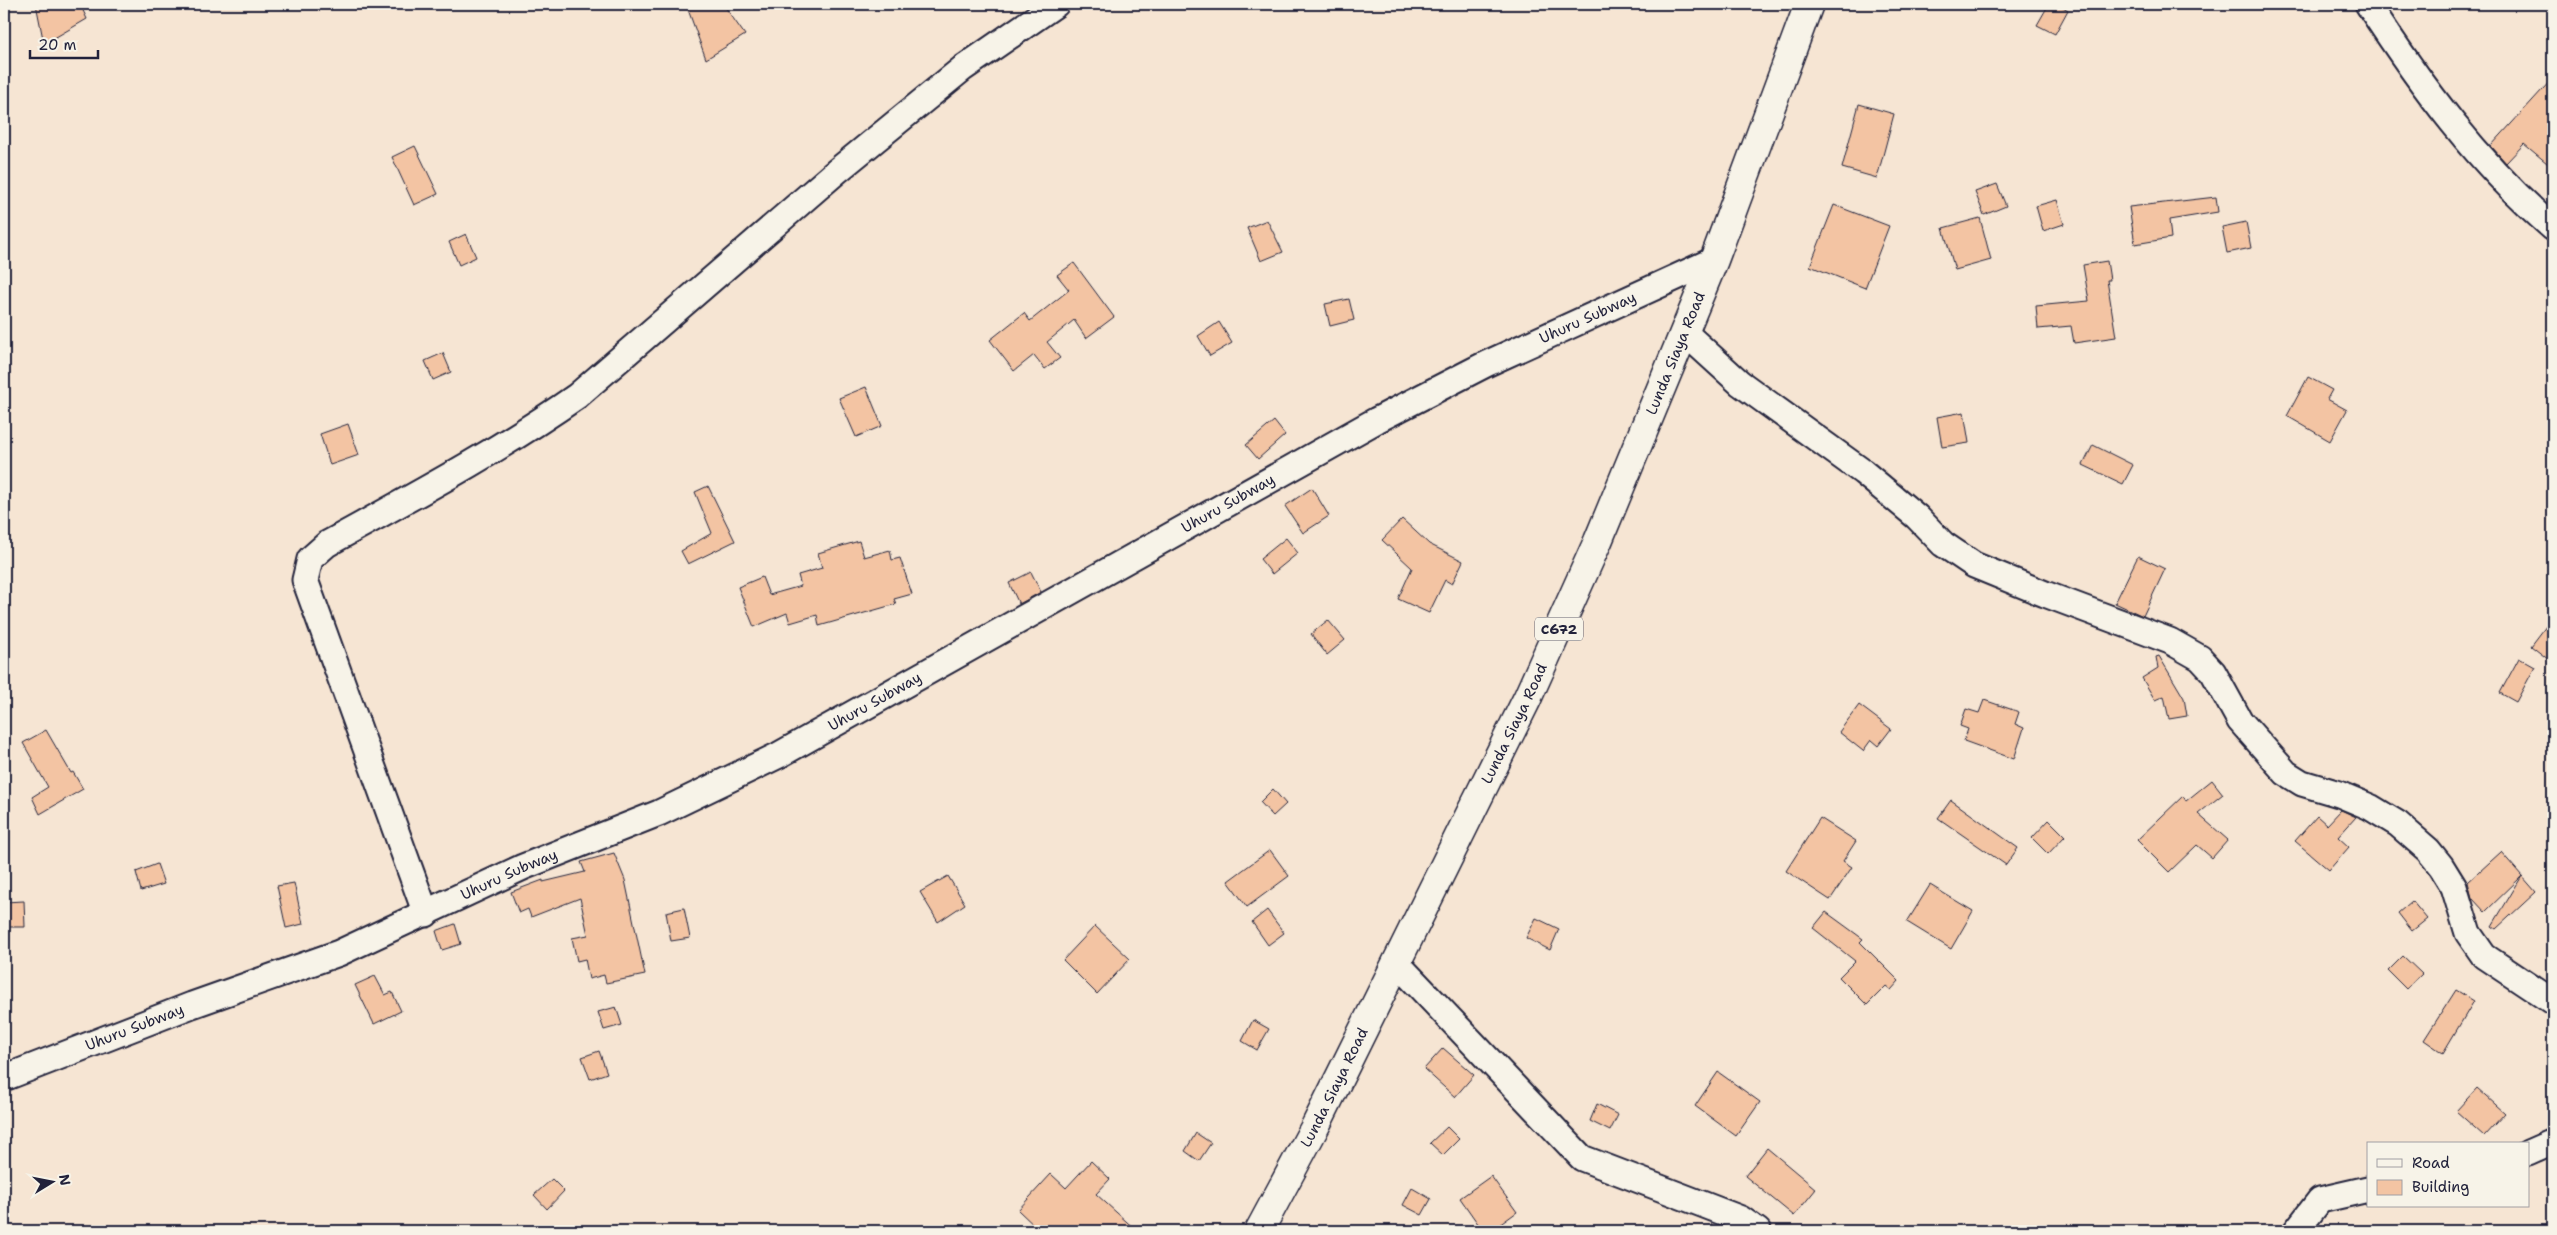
<svg xmlns="http://www.w3.org/2000/svg" width="2557" height="1235" viewBox="0 0 2557 1235" font-family="'Shantell Sans',sans-serif">
	<style>
		.building { fill: #f3c4a3; stroke: #22223b }
		.lines { fill: none; stroke-linecap: round; stroke-linejoin: round }
		.street-casing { stroke: #22223b; stroke-width: 29 }
		.primary-casing { stroke: #22223b; stroke-width: 31 }
		.street { stroke: #f7f3e8; stroke-width: 25 }
		.primary { stroke: #f7f3e8; stroke-width: 28 }
		.labels { text-anchor: middle; dominant-baseline: central; stroke-width: 4.5; stroke-linejoin: round; paint-order: stroke }
		.shield { fill: #f7f3e8; stroke: #62616f; stroke-width: 1 }
		.shield-label { font-size: 14px; font-weight: bold; fill: #22223b }
		.street-label { font-size: 15px; fill: #22223b; stroke: #f7f3e8 }
	</style>
	<rect width="100%" height="100%" fill="#f6e5d3"/>
	<filter id="ink" filterUnits="userSpaceOnUse"><feTurbulence type="fractalNoise" baseFrequency=".02" numOctaves="2"/><feDisplacementMap in="SourceGraphic" scale="10" xChannelSelector="R" yChannelSelector="G"/><feConvolveMatrix kernelMatrix="1 2 1 2 8 2 1 2 1" color-interpolation-filters="sRGB"/></filter>
	<g filter="url(#ink)">
		<path class="building" d="M36 4H80L87 19 44 44Z
			M686 4H723L745 35 706 59Z
			M2049 4H2058L2068 10 2055 34 2037 25Z
			M2553 78V168L2524 144 2506 163 2491 146Z
			M1859 104 1894 114 1877 178 1842 168Z
			M415 146 438 194 414 205 392 157Z
			M1997 184 2006 206 1984 215 1975 192Z
			M2216 197 2218 212 2169 220 2171 238 2135 244 2129 207Z
			M2057 200 2064 224 2043 231 2036 206Z
			M1834 205 1889 226 1865 288 1810 266Z
			M1980 218 1991 260 1955 270 1943 228Z
			M1267 220 1283 252 1261 261 1247 228Z
			M2246 222 2251 248 2227 253 2222 227Z
			M466 234 476 257 459 265 449 242Z
			M2107 261 2110 280H2107L2116 337 2074 343 2071 326 2038 329 2036 306 2089 301 2083 265Z
			M1074 263 1114 317 1086 338 1074 320 1047 342 1060 358 1045 369 1034 355 1014 371 990 340 1024 313 1030 321 1069 290 1057 275Z
			M1349 299 1354 320 1330 326 1325 304Z
			M1219 322 1232 343 1210 356 1198 336Z
			M443 353 451 372 433 380 425 361Z
			M2308 377 2332 390 2327 399 2347 410 2330 441 2287 416Z
			M866 387 882 426 856 437 839 398Z
			M1964 412 1969 443 1942 447 1937 417Z
			M1274 421 1285 435 1258 459 1246 445Z
			M348 424 359 455 330 465 320 434Z
			M2093 445 2133 465 2123 484 2083 465Z
			M708 486 735 541 688 564 681 551 712 533 695 492Z
			M1312 488 1329 516 1303 533 1285 506Z
			M1402 519 1429 544 1463 561 1452 584 1445 580 1429 613 1398 599 1412 568 1382 540Z
			M1286 538 1298 553 1272 574 1260 559Z
			M859 541 864 557 890 550 892 560 900 558 912 594 894 599 896 604 819 626 817 615 790 623 787 613 754 627 738 587 762 577 769 595 801 586 798 575 822 568 818 553Z
			M2138 556 2165 569 2143 616 2115 603Z
			M1031 572 1041 592 1019 604 1009 583Z
			M2553 617V663L2531 646Z
			M1328 620 1345 640 1327 655 1311 634Z
			M2159 656 2184 698 2187 716 2169 719 2164 696 2155 700 2142 678 2158 668 2156 657Z
			M2519 658 2535 667 2516 702 2500 693Z
			M1984 700 2019 712 2015 724 2024 728 2014 759 1964 741 1968 729 1960 726 1966 709 1979 713Z
			M1859 705 1891 729 1878 746 1871 740 1863 751 1839 732Z
			M46 730 71 773 73 772 83 789 40 814 32 797 48 787 23 743Z
			M2212 780 2223 794 2198 814 2228 840 2212 858 2197 845 2169 872 2137 840 2183 796 2186 801Z
			M1273 789 1286 804 1273 816 1260 802Z
			M1951 800 2018 848 2006 865 1938 818Z
			M2341 810 2356 817 2338 837 2349 847 2329 870 2295 841 2317 816 2327 825Z
			M1820 818 1856 841 1843 861 1852 867 1830 900 1786 871Z
			M2049 820 2065 836 2048 854 2032 838Z
			M1270 850 1289 876 1247 907 1228 881Z
			M2501 852 2522 876 2485 912 2472 898 2468 882Z
			M614 853 625 880 645 975 606 983 604 975 589 979 585 959 577 961 572 938 588 935 580 898 531 917 528 909 519 913 511 892 543 880V882L585 872 581 862Z
			M157 864 164 884 141 891 136 872Z
			M948 876 965 904 938 922 920 892Z
			M2522 876 2536 892 2496 929 2492 926Z
			M294 883 303 924 286 928 277 886Z
			M1930 885 1973 911 1951 949 1907 922Z
			M24 901 25 927H4V902Z
			M2412 901 2427 919 2412 931 2398 913Z
			M684 908 690 938 671 941 666 912Z
			M1267 910 1284 933 1268 945 1252 922Z
			M1826 912 1863 939 1860 942 1899 981 1891 990 1886 986 1867 1005 1839 977 1855 961 1813 928Z
			M1536 918 1559 929 1550 950 1526 938Z
			M455 924 461 944 442 950 436 931Z
			M1095 926 1130 959 1097 994 1063 960Z
			M2403 956 2422 974 2406 989 2388 971Z
			M375 976 385 995 392 992 401 1011 374 1024 355 985Z
			M2456 990 2474 1001 2443 1053 2424 1040Z
			M616 1007 622 1025 604 1030 598 1012Z
			M1253 1020 1269 1029 1257 1050 1242 1041Z
			M1443 1048 1474 1075 1455 1097 1424 1069Z
			M599 1051 607 1073 590 1079 582 1057Z
			M1718 1072 1760 1102 1736 1136 1695 1106Z
			M2477 1088 2505 1113 2484 1136 2456 1111Z
			M1597 1104 1618 1115 1610 1131 1590 1121Z
			M1447 1127 1459 1139 1443 1155 1430 1143Z
			M1196 1133 1211 1143 1199 1161 1185 1151Z
			M1767 1148 1816 1189 1794 1216 1745 1176Z
			M1091 1161 1110 1179 1096 1194 1137 1231H1040L1018 1210 1051 1174 1066 1188Z
			M1491 1176 1517 1212 1491 1231H1483L1460 1198Z
			M552 1179 564 1191 547 1209 534 1195Z
			M1412 1188 1431 1199 1422 1215 1403 1205Z"/>
		<g class="lines">
			<defs>
				<g id="street">
					<path d="M2368 4C2422 87 2478 163 2553 228"/>
					<path d="M1684 332 1740 383 1863 472 1917 517 1943 544 1974 565 2045 594 2170 641 2200 658 2213 672 2240 721 2286 773 2302 783 2339 794 2370 807 2398 824 2428 850 2441 866 2454 887 2468 933 2484 956 2553 1002"/>
					<path d="M426 914 305 580 310 559 327 544C412 497 497 452 577 396L837 171 962 69 1056 4"/>
					<path d="M1396 962 1582 1158 1741 1219 1758 1231"/>
					<path id="s1" d="M4 1078 192 1005 339 953 523 867 659 813 779 755 1377 420 1486 364 1714 260"/>
					<path d="M2528 1153 2553 1142"/>
					<path d="M2296 1231 2320 1200 2368 1189"/>
				</g>
				<g id="primary">
					<path id="s2" d="M1259 1231 1316 1125 1527 699 1598 541 1714 260 1809 4"/>
				</g>
			</defs>
			<use href="#street" class="street-casing"/>
			<use href="#primary" class="primary-casing"/>
			<use href="#street" class="street"/>
			<use href="#primary" class="primary"/>
		</g>
	</g>
	<g class="labels">
		<rect class="shield" x="1535" y="617.5" width="48" height="23" rx="4"/>
		<g class="shield-label">
			<text x="1559" y="629">C672</text>
		</g>
		<g class="street-label">
			<text stroke="none"><textPath href="#s1" startOffset="1760">Uhuru Subway</textPath></text>
			<text stroke="none"><textPath href="#s2" startOffset="972">Lunda Siaya Road</textPath></text>
			<text stroke="none"><textPath href="#s1" startOffset="1355">Uhuru Subway</textPath></text>
			<text stroke="none"><textPath href="#s1" startOffset="950">Uhuru Subway</textPath></text>
			<text stroke="none"><textPath href="#s2" startOffset="568">Lunda Siaya Road</textPath></text>
			<text stroke="none"><textPath href="#s1" startOffset="545">Uhuru Subway</textPath></text>
			<text stroke="none"><textPath href="#s1" startOffset="140">Uhuru Subway</textPath></text>
			<text stroke="none"><textPath href="#s2" startOffset="162">Lunda Siaya Road</textPath></text>
		</g>
	</g>
	<rect width="2557" height="1235" fill="none" stroke="#f7f3e8" stroke-width="20"/>
	<rect x="10" y="10" width="2537" height="1215" fill="none" stroke="#22223b" stroke-width="2" filter="url(#ink)"/>
	<rect x="2367" y="1142" width="162" height="65" fill="#f7f3e8" stroke="#a29fa3"/>
	<rect x="2377" y="1159" width="25" height="8" fill="#f7f3e8" stroke="#a29fa3"/>
	<text x="2412" y="1168" font-size="15" fill="#22223b">Road</text>
	<rect x="2377" y="1180" width="25" height="15" fill="#f3c4a3" stroke="#a29fa3"/>
	<text x="2412" y="1192" font-size="15" fill="#22223b">Building</text>
	<g transform="translate(52 1182) rotate(80)" stroke="#f7f3e8" stroke-width="4" paint-order="stroke">
	<path d="M0-4L9 19L0 12L-9 19Z" fill="#22223b"/>
	<text y="-8" font-size="14" font-weight="bold" text-anchor="middle" fill="#22223b">N</text>
	</g>
	<path d="M30 50v8h68v-8" fill="none" stroke="#22223b" stroke-width="2.5"/>
	<text x="38" y="50" font-size="15" fill="#22223b" stroke="#f7f3e8" stroke-width="4" paint-order="stroke">20 m</text>
</svg>
